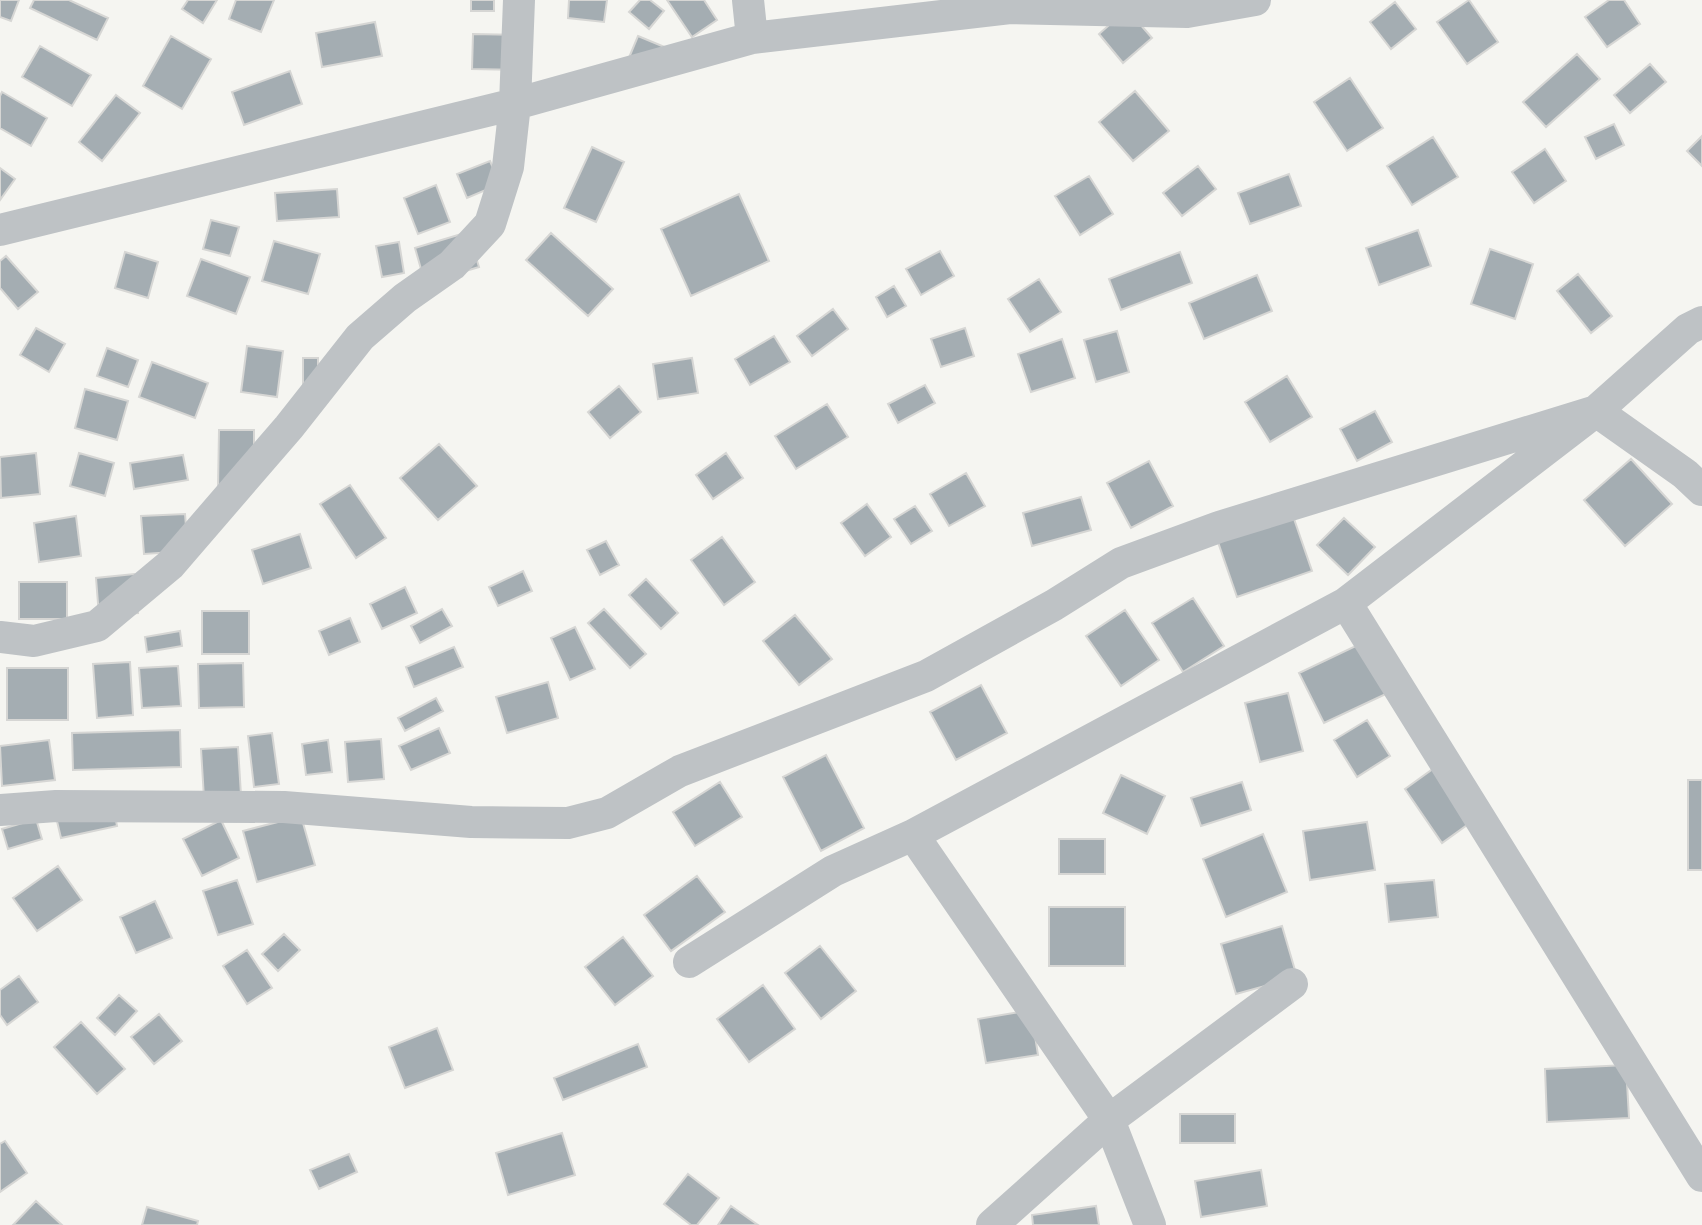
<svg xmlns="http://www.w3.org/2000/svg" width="1702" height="1225" viewBox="0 0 1702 1225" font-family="Poppins,sans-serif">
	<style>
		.building { fill: #a4adb2; stroke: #d6d6d4; stroke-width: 2 }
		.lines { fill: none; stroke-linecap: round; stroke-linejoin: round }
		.street { stroke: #bec2c5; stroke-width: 32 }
	</style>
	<rect width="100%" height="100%" fill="#f5f5f1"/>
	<path class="building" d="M0 0H19L11 21 0 17Z
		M34 0H69L108 18 97 40 30 8Z
		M188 0H217L203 23 182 9Z
		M236 0H274L261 32 229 19Z
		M471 0H494V11H471Z
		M569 0H607L604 22 568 18Z
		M640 0H650L664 11 649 29 629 12Z
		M667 0H704L717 20 692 37Z
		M1469 0 1498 42 1467 64 1437 22Z
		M1609 0H1624L1640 24 1607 47 1585 17Z
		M1395 2 1416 29 1391 49 1370 22Z
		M1127 9 1152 38 1123 63 1099 34Z
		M375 22 382 56 322 67 316 33Z
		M473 34 521 35 520 70 472 69Z
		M171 36 211 59 182 109 143 86Z
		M638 36 674 51 628 60Z
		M40 46 91 75 72 106 22 77Z
		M1577 54 1600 79 1546 127 1523 102Z
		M1650 64 1666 82 1630 113 1614 95Z
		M290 71 302 104 244 125 232 92Z
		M1350 78 1383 128 1347 151 1314 102Z
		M1135 91 1169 131 1133 161 1099 122Z
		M2 92 47 118 31 146 0 128V96Z
		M116 95 140 113 102 161 79 142Z
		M1614 124 1624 145 1596 159 1585 137Z
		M1702 136V166L1687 151Z
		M1433 137 1458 177 1412 205 1387 166Z
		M592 147 624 162 596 222 564 208Z
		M1545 149 1566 181 1534 203 1512 172Z
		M490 161 500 184 467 198 457 174Z
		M1198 166 1216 189 1182 216 1163 193Z
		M0 168 15 179 0 200Z
		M1289 174 1301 206 1250 224 1238 193Z
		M1089 176 1113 214 1080 235 1055 196Z
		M436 185 450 222 418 234 404 198Z
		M337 189 339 217 277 221 275 193Z
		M739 194 769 261 691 296 661 229Z
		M211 220 239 227 230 256 203 249Z
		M1418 230 1431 266 1379 285 1366 248Z
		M468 232 479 267 425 283 415 248Z
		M551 233 613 289 588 316 526 260Z
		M274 241 320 254 308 294 262 281Z
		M399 242 404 273 382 277 376 246Z
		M1490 249 1533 264 1515 319 1471 304Z
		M940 251 954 276 921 295 906 269Z
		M125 252 158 262 148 298 115 288Z
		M1180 252 1192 283 1121 310 1109 279Z
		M6 256 38 292 18 309 0 288V261Z
		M201 259 250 277 236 314 187 296Z
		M1578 274 1612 316 1591 333 1557 291Z
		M1257 275 1272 311 1204 339 1189 303Z
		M1039 279 1061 312 1030 332 1008 299Z
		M894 286 906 306 887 317 876 297Z
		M833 309 848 329 812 356 797 336Z
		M36 328 65 344 49 372 20 355Z
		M965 328 974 356 941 367 931 339Z
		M1117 331 1129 372 1096 382 1084 340Z
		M774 336 790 362 750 385 735 359Z
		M1062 339 1075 378 1031 392 1018 354Z
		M247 346 283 351 277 397 241 392Z
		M107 348 138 360 128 387 97 376Z
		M303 358H318V402H303Z
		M692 358 698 393 658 399 653 364Z
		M152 362 208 383 195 418 139 397Z
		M1287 376 1312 417 1270 442 1245 402Z
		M925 385 935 403 898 423 888 404Z
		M619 386 641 412 610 438 588 412Z
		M85 389 128 401 117 440 75 428Z
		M827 404 848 437 796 469 775 436Z
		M1375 411 1392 442 1357 461 1340 429Z
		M219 430H254V488H218Z
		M439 444 477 486 438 520 400 478Z
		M36 453 40 494 1 498 0 457Z
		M79 453 114 463 105 496 70 486Z
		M726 453 743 478 713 499 696 475Z
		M183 455 188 480 134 489 130 463Z
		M1631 459 1672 504 1625 546 1584 500Z
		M1149 461 1173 506 1131 528 1107 483Z
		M966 473 985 506 949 526 930 494Z
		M350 485 386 538 356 558 320 504Z
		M1081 497 1091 530 1032 546 1023 513Z
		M867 504 891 537 865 556 841 523Z
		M915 506 932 531 911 544 894 519Z
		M185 514 188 551 144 554 141 516Z
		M76 516 81 556 39 562 34 523Z
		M1293 516 1312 571 1237 597 1218 542Z
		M1344 518 1375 547 1348 575 1317 545Z
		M300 534 311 568 263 584 252 550Z
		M722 537 755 582 724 605 691 560Z
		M606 541 619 565 600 575 587 550Z
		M523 571 532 591 498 606 489 587Z
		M134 574 138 613 99 616 96 578Z
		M646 579 678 613 661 629 629 595Z
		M19 582H67V619H19Z
		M405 587 417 613 382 629 370 604Z
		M1193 598 1224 646 1183 672 1152 623Z
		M442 609 452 626 420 643 411 626Z
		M604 609 646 654 630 668 588 623Z
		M1125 610 1159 660 1121 686 1086 636Z
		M202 611H249V654H202Z
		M795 615 832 659 799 685 763 641Z
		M350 618 360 642 329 655 319 631Z
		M575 627 595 669 570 680 551 638Z
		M180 631 182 646 147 652 145 637Z
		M1364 642 1388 693 1324 723 1299 673Z
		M454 647 463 667 414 687 406 667Z
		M130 662 133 715 97 718 93 664Z
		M243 663 244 707 199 708 198 664Z
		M178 666 181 706 142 708 139 668Z
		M7 668H68V720H7Z
		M548 682 558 718 507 733 496 697Z
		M981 685 1007 733 956 760 930 712Z
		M1288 693 1303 751 1260 762 1245 703Z
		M436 698 443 711 405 731 398 718Z
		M1367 720 1390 756 1357 777 1334 740Z
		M439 728 450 753 411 770 399 746Z
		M180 730 181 767 73 770 72 733Z
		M272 733 279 784 254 787 248 736Z
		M381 739 384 779 348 782 345 742Z
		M49 740 55 780 2 786 0 746Z
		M328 740 332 772 306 775 302 744Z
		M238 747 241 795 204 798 201 749Z
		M826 755 864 828 821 851 783 777Z
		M1437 766 1474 820 1442 843 1405 789Z
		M1121 775 1165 796 1147 834 1103 813Z
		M1688 780H1702V870H1688Z
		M720 782 742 817 695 846 673 812Z
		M1242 782 1251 810 1201 826 1191 798Z
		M113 804 117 826 61 838 56 817Z
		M301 816 315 865 257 882 243 831Z
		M36 819 42 839 8 849 2 829Z
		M221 820 239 858 202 876 183 839Z
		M1367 822 1375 870 1310 880 1303 831Z
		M1263 834 1287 892 1226 917 1203 859Z
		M1059 839H1105V874H1059Z
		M58 866 82 900 37 931 13 898Z
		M697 876 725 912 671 951 644 915Z
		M237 880 253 924 218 935 203 891Z
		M1434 880 1438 917 1389 922 1385 884Z
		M155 901 172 938 136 953 120 917Z
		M1049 907H1125V966H1049Z
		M1282 926 1297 977 1236 994 1221 944Z
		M284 934 300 950 278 971 262 954Z
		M623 937 653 976 615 1005 585 967Z
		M820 946 856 991 821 1019 785 973Z
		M247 950 272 988 247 1004 223 966Z
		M19 976 38 1002 7 1025 0 1015V990Z
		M763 985 795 1029 749 1062 717 1019Z
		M119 995 137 1011 115 1035 97 1018Z
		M1031 1010 1038 1055 986 1063 978 1019Z
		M159 1014 182 1041 154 1064 131 1037Z
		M81 1022 125 1069 97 1094 54 1047Z
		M437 1028 453 1070 405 1088 389 1047Z
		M638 1044 647 1067 563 1100 554 1078Z
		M1626 1065 1629 1118 1547 1122 1545 1069Z
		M1180 1114H1235V1143H1180Z
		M562 1133 575 1175 508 1195 496 1153Z
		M5 1141 27 1173 0 1192V1144Z
		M349 1154 357 1172 319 1189 310 1170Z
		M1261 1170 1267 1206 1201 1217 1195 1181Z
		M688 1174 719 1198 697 1225H691L664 1204Z
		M36 1201 62 1225H13Z
		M731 1206 758 1225H718Z
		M1096 1206 1099 1225H1033L1032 1215Z
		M147 1207 198 1221 197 1225H142Z"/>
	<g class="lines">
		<path class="street" d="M748 0 752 38
			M1010 8 1187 12 1255 0
			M0 230 515 104 752 38 1010 8 1032 0
			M1346 603 1702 1176
			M0 637 34 641 97 626 170 565 289 427 360 337 405 298 452 265 490 224 508 167 515 104 519 0
			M0 810 56 806 284 807 471 822 568 823 607 813 680 771 926 676 1054 605 1121 563 1219 527 1596 411 1685 474 1702 490
			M913 835 1109 1120 1150 1225
			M689 962 833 871 913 835 1346 603 1596 411 1688 329 1702 322
			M992 1225 1109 1120 1292 984"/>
	</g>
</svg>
